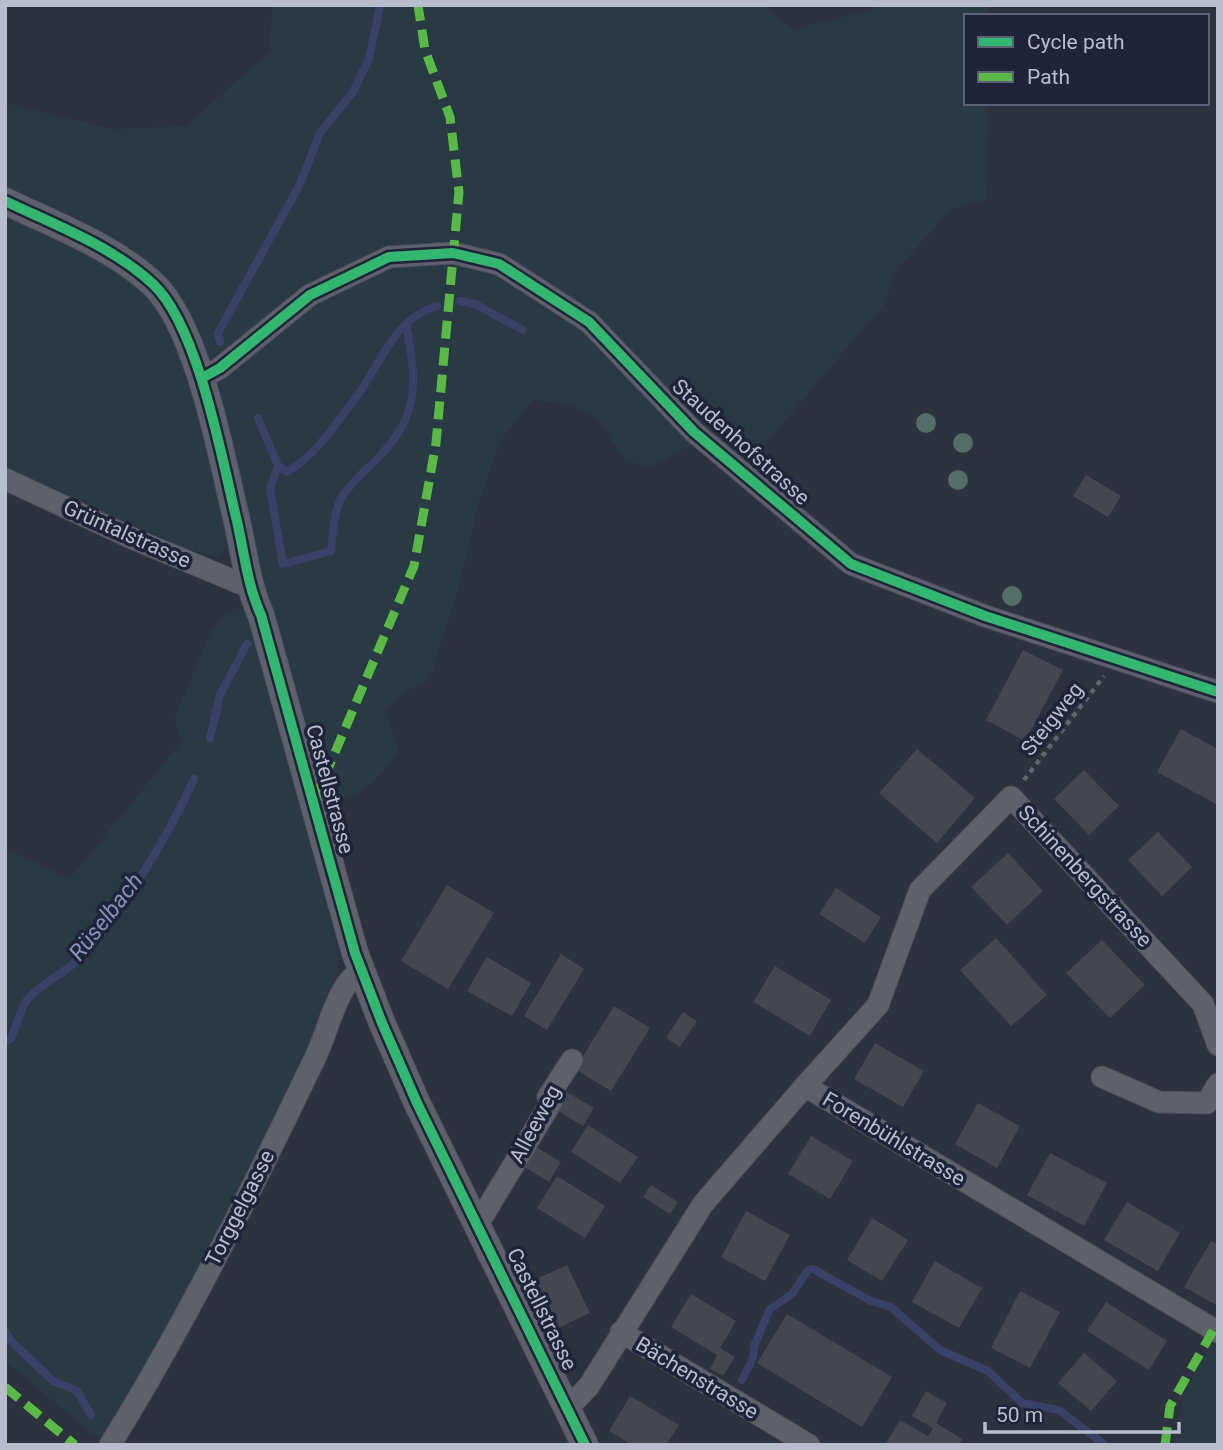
<svg xmlns="http://www.w3.org/2000/svg" width="1223" height="1450" viewBox="0 0 1223 1450" font-family="Roboto,sans-serif">
	<style>
		.green { fill: #2a3a45 }
		.lines { fill: none; stroke-linecap: round; stroke-linejoin: round }
		.stream { stroke: #394168; stroke-width: 8 }
		.building { fill: #444752 }
		.minor-casing { stroke: #4c4e58; stroke-width: 23 }
		.tertiary-casing { stroke: #4c4e58; stroke-width: 28 }
		.path { stroke: #60646d; stroke-width: 4.5; stroke-dasharray: 5 5; stroke-linecap: butt }
		.minor { stroke: #5e606b; stroke-width: 21 }
		.tertiary { stroke: #5e606b; stroke-width: 26 }
		.quiet { stroke: #58b947; stroke-width: 9; stroke-dasharray: 18 9; stroke-linecap: butt }
		.cycleway-casing { stroke: #20243a; stroke-width: 15 }
		.cycleway { stroke: #33b770; stroke-width: 10 }
		.tree { fill: #526e66 }
		.labels { text-anchor: middle; dominant-baseline: central; stroke-width: 7; stroke-linejoin: round; paint-order: stroke }
		.street-label { font-size: 21px; fill: #b9bccd; stroke: #20243a }
		.water-label { font-size: 23px; font-style: italic; fill: #8690b9; stroke: #20243a }
	</style>
	<rect width="100%" height="100%" fill="#2e313e"/>
	<path class="green" d="M272 5H765L792 29 874 9 875 5H989V16H966V103H989L987 200 952 209 899 267 883 306 747 466 714 433 651 467 625 461 597 418 573 406 533 400 500 442 477 508 462 577 430 680 405 692 386 710 399 752C365 794 356 802 302 809L339 951C337 1011 295 1079 268 1133 217 1237 166 1340 103 1437L91 1433 5 1361V848L70 878 181 742 174 718 211 631 223 615 239 607 249 619 260 590 219 384 189 368 228 544 219 557 154 541 5 474V103L114 129 186 126 270 51Z
		M1211 1343 1218 1347V1445H1173L1185 1392Z"/>
	<g class="lines">
		<path class="stream" d="M460 301 475 304 523 330
			M220 342 218 333 300 184 320 133 353 92 369 59 380 5
			M258 418 278 466 270 488 283 564 331 551C333 537 333 521 337 508 341 494 359 476 370 466 418 420 419 389 406 325
			M278 466 287 472C317 454 335 425 356 397 381 365 393 318 437 306
			M210 738 220 695 247 644
			M5 1042 11 1039C16 1028 20 1009 27 1000 40 983 64 975 78 959 121 915 169 835 194 779
			M5 1331 10 1340 53 1381 77 1391 91 1415
			M742 1380 753 1358 754 1346 770 1309 792 1294 808 1270 813 1269 871 1301 891 1307 940 1350 988 1371 1022 1403 1059 1410 1105 1445"/>
	</g>
	<path class="building" d="M1086 475 1121 496 1108 517 1073 496Z
		M1023 650 1063 670 1025 741 986 720Z
		M1181 729 1218 749V805L1157 772Z
		M917 749 975 798 937 843 879 793Z
		M1084 770 1119 806 1089 835 1054 799Z
		M1158 832 1192 867 1162 896 1128 860Z
		M1008 853 1043 891 1007 925 971 887Z
		M447 885 494 913 448 989 401 961Z
		M836 888 881 917 865 943 819 914Z
		M996 938 1047 995 1011 1026 960 970Z
		M1102 940 1145 985 1110 1018 1066 973Z
		M561 954 584 969 547 1030 524 1016Z
		M487 957 531 983 512 1016 467 991Z
		M775 966 831 1000 810 1036 753 1002Z
		M614 1006 650 1028 611 1091 575 1069Z
		M683 1012 697 1021 680 1047 666 1038Z
		M875 1043 924 1071 903 1107 854 1079Z
		M567 1092 594 1108 583 1126 556 1110Z
		M978 1103 1020 1126 997 1168 955 1144Z
		M588 1125 638 1157 620 1183 571 1152Z
		M811 1136 853 1161 830 1199 788 1174Z
		M536 1147 561 1162 549 1182 523 1166Z
		M1050 1153 1107 1183 1084 1226 1027 1195Z
		M557 1176 605 1206 585 1238 537 1208Z
		M651 1185 678 1202 670 1214 643 1197Z
		M1127 1202 1180 1233 1158 1271 1104 1240Z
		M746 1211 790 1235 765 1281 721 1257Z
		M872 1218 908 1240 882 1281 847 1260Z
		M1211 1241 1218 1244V1306L1184 1287Z
		M935 1261 982 1288 959 1328 912 1302Z
		M567 1265 590 1313 554 1330 532 1281Z
		M1020 1291 1060 1312 1030 1368 991 1348Z
		M691 1294 736 1321 720 1348 735 1357 723 1376 710 1369 717 1355 671 1327Z
		M1106 1302 1167 1341 1149 1370 1087 1331Z
		M787 1314 892 1377 862 1427 757 1363Z
		M1084 1353 1117 1381 1091 1411 1058 1383Z
		M926 1391 947 1403 936 1423 962 1439 959 1445H885L900 1420 928 1436 933 1428 912 1416Z
		M630 1396 679 1425 666 1445H632L609 1431Z"/>
	<g class="lines">
		<defs>
			<path id="minor" d="M202 378 220 368 310 295 389 257 453 253 499 264 589 322 694 432 851 564 985 616 1218 692
				M5 479 136 540 249 587
				M1102 1077 1159 1102 1207 1103 1218 1084
				M805 1086 878 1005 920 890 1011 797 1203 1004 1218 1045
				M478 1224 552 1101 548 1097 572 1060
				M621 1332 809 1445
				M569 1407 589 1386 703 1204 805 1086 1218 1332
				M110 1445C187 1321 252 1189 315 1058 329 1030 336 986 361 970"/>
			<path id="tertiary" d="M5 201C55 225 112 246 153 284 197 325 221 453 235 513 244 548 246 582 261 615L355 953 382 1023 417 1103 585 1445"/>
		</defs>
		<use href="#minor" class="minor-casing"/>
		<use href="#tertiary" class="tertiary-casing"/>
		<path class="path" d="M1024 780 1104 676"/>
		<use href="#minor" class="minor"/>
		<use href="#tertiary" class="tertiary"/>
		<path class="quiet" d="M314 802 414 566 436 443 459 192 450 117 425 50 418 5
			M5 1387 75 1445
			M1165 1445 1170 1406 1214 1329"/>
		<defs>
			<path id="cycleway" d="M5 201C55 225 112 246 153 284 197 325 221 453 235 513 244 548 246 582 261 615L355 953 382 1023 417 1103 585 1445
				M202 378 220 368 310 295 389 257 453 253 499 264 589 322 694 432 851 564 985 616 1218 692"/>
		</defs>
		<use href="#cycleway" class="cycleway-casing"/>
		<use href="#cycleway" class="cycleway"/>
	</g>
	<g class="tree">
		<circle cx="926" cy="423" r="10"/>
		<circle cx="963" cy="443" r="10"/>
		<circle cx="958" cy="480" r="10"/>
		<circle cx="1012" cy="596" r="10"/>
	</g>
	<g class="labels">
		<g class="street-label">
			<text transform="translate(741 442) rotate(42)">Staudenhofstrasse</text>
			<text transform="translate(127 534) rotate(24)">Grüntalstrasse</text>
			<text transform="translate(1052 719) rotate(-52)">Steigweg</text>
			<text transform="translate(330 789) rotate(75)">Castellstrasse</text>
			<text transform="translate(1085 876) rotate(47)">Schinenbergstrasse</text>
			<text transform="translate(535 1124) rotate(-62)">Alleeweg</text>
			<text transform="translate(894 1139) rotate(31)">Forenbühlstrasse</text>
			<text transform="translate(240 1208) rotate(-63)">Torggelgasse</text>
			<text transform="translate(542 1309) rotate(64)">Castellstrasse</text>
			<text transform="translate(697 1378) rotate(31)">Bächenstrasse</text>
		</g>
		<g class="water-label">
			<text transform="translate(106 917) rotate(-52)">Rüselbach</text>
		</g>
	</g>
	<rect width="1223" height="1450" fill="none" stroke="#b9bccd" stroke-width="14"/>
	<rect x="964" y="14" width="245" height="91" fill="#20243a" stroke="#5d6175" stroke-width="2"/>
	<rect x="978" y="37" width="35" height="10" fill="#33b770" stroke="#5d6175" stroke-width="2"/>
	<text x="1027" y="49" font-size="21" fill="#b9bccd">Cycle path</text>
	<rect x="978" y="72" width="35" height="10" fill="#58b947" stroke="#5d6175" stroke-width="2"/>
	<text x="1027" y="84" font-size="21" fill="#b9bccd">Path</text>
	<path d="M985 1422v10h194v-10" fill="none" stroke="#b9bccd" stroke-width="3.5"/>
	<text x="996" y="1422" font-size="21" fill="#b9bccd" stroke="#20243a" stroke-width="5" paint-order="stroke">50 m</text>
</svg>
